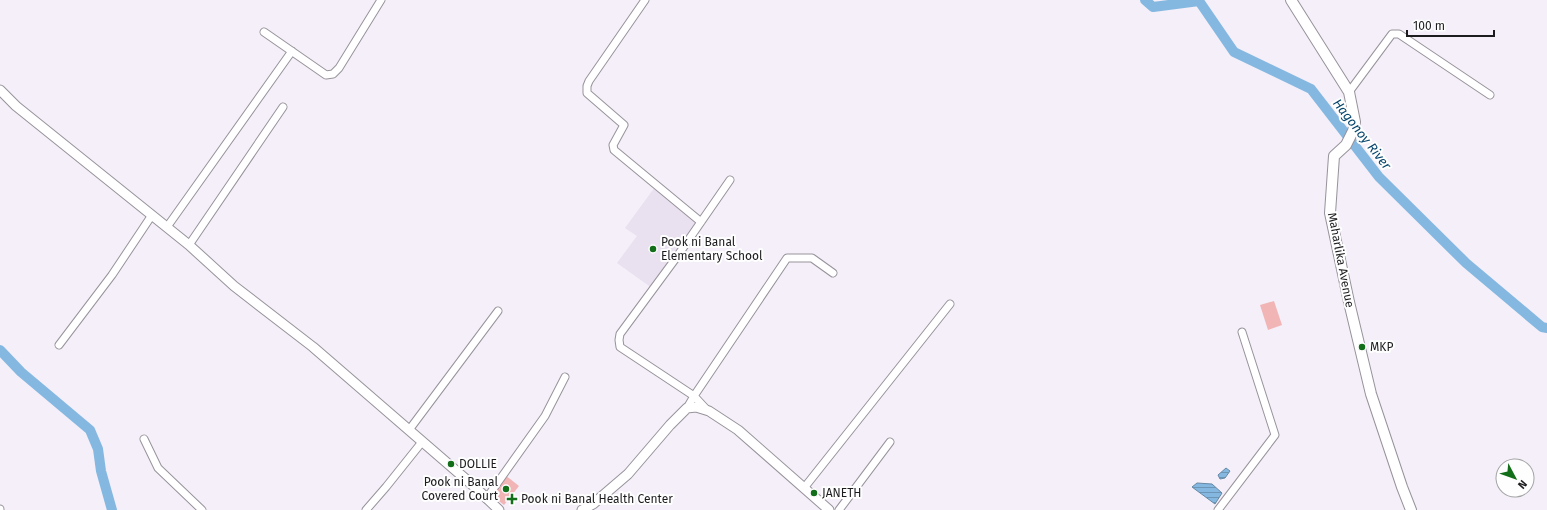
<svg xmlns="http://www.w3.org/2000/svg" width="1547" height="510" viewBox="0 0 1547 510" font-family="'Fira Sans',sans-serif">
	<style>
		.built { fill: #e9e0f0 }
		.pitch { fill: #f2b5b6 }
		.water { fill: url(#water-rules); stroke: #6689a6 }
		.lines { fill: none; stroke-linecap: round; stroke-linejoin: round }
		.river { stroke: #85b8e1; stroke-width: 10 }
		.minor-casing { stroke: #98939b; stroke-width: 9 }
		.tertiary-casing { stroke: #98939b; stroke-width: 11 }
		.secondary-casing { stroke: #98939b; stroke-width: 12 }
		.minor { stroke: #fff; stroke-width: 7 }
		.tertiary { stroke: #fff; stroke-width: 9 }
		.secondary { stroke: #fff; stroke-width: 10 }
		.poi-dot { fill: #136e1a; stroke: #fefefe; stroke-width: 1.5 }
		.labels { text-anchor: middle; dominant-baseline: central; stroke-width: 4; stroke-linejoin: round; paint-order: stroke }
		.poi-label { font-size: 12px; fill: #1c1b1e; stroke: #fefefe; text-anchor: start }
		.street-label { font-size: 12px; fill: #1c1b1e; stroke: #fefefe }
		.water-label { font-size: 13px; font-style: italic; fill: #06456c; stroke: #fefefe }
	</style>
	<defs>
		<pattern id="water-rules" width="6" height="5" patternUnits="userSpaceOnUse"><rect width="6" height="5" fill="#85b8e1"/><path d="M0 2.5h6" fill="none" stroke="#6c95b6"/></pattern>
	</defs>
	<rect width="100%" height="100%" fill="#f4eff8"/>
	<path class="built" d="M655 187 698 222 652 288 617 263 637 236 625 228Z"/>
	<path class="pitch" d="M1274 301 1282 325 1268 330 1260 305Z
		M505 475 519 486 504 505 491 495Z"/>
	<path class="water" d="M1226 468 1230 471 1225 478 1220 479 1218 475Z
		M1197 483 1212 484 1222 493 1215 504 1192 487Z"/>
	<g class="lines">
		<path class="river" d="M1145 0 1153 7 1199 1 1234 52 1311 89 1379 177 1466 263 1542 327 1547 328
			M0 350 21 372 90 430 98 449 101 471 112 510"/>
		<defs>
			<path id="minor" d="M645 0 589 81 587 86V93L624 125 613 145 614 150 701 222
				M264 32 326 75 333 74 339 68 381 0
				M1349 92 1392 34H1399L1490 95
				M167 227 292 51
				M189 245 283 107
				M59 345 112 275 152 215
				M687 408 694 396 620 347 619 340 620 334 676 258 730 180
				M707 410 694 396 787 258H812L833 273
				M409 430 498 311
				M144 439 158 468 202 510
				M804 488 950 304
				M486 499 545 416 565 377
				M0 509V510
				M366 510 386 487 422 442
				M839 510 890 442
				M1218 510 1275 435 1242 332"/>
			<path id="tertiary" d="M0 90 16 106 189 245 234 286 313 347 476 488 499 510
				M582 510 593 504 628 474 670 425 687 408 696 407 709 411 738 430 829 510"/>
			<path id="secondary" d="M1291 0 1349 92 1355 122 1353 131 1346 145 1334 156 1330 213 1349 302 1371 394 1402 487 1411 510"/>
		</defs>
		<use href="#minor" class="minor-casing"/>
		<use href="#tertiary" class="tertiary-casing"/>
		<use href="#secondary" class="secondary-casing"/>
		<use href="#minor" class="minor"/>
		<use href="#tertiary" class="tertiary"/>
		<use href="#secondary" class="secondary"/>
	</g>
	<g class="poi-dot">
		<circle cx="653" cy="249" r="4"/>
		<circle cx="1362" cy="347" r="4"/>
		<circle cx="451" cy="464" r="4"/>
		<circle cx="506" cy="489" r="4"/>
		<circle cx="814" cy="493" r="4"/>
		<path d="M510 493h4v4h4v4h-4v4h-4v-4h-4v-4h4z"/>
	</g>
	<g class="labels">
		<g class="poi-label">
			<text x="661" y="242">Pook ni Banal<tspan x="661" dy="14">Elementary School</tspan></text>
			<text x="1370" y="347">MKP</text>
			<text x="459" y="464">DOLLIE</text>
			<text x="498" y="482" text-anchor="end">Pook ni Banal<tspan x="498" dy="14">Covered Court</tspan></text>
			<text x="822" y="493">JANETH</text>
			<text x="521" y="499">Pook ni Banal Health Center</text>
		</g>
		<g class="street-label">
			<text transform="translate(1341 260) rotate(79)">Maharlika Avenue</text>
		</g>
		<g class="water-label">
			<text transform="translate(1362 134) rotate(52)">Hagonoy River</text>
		</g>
	</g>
	<g transform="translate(1515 478) rotate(131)"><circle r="19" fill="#fefefe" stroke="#a4a3a4"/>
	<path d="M0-3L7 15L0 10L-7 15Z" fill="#136e1a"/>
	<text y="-6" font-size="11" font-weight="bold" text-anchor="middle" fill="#1c1b1e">N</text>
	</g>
	<path d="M1407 30v6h87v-6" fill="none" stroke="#1c1b1e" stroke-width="2"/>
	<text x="1413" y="30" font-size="12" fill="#1c1b1e" stroke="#fefefe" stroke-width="3" paint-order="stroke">100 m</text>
</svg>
